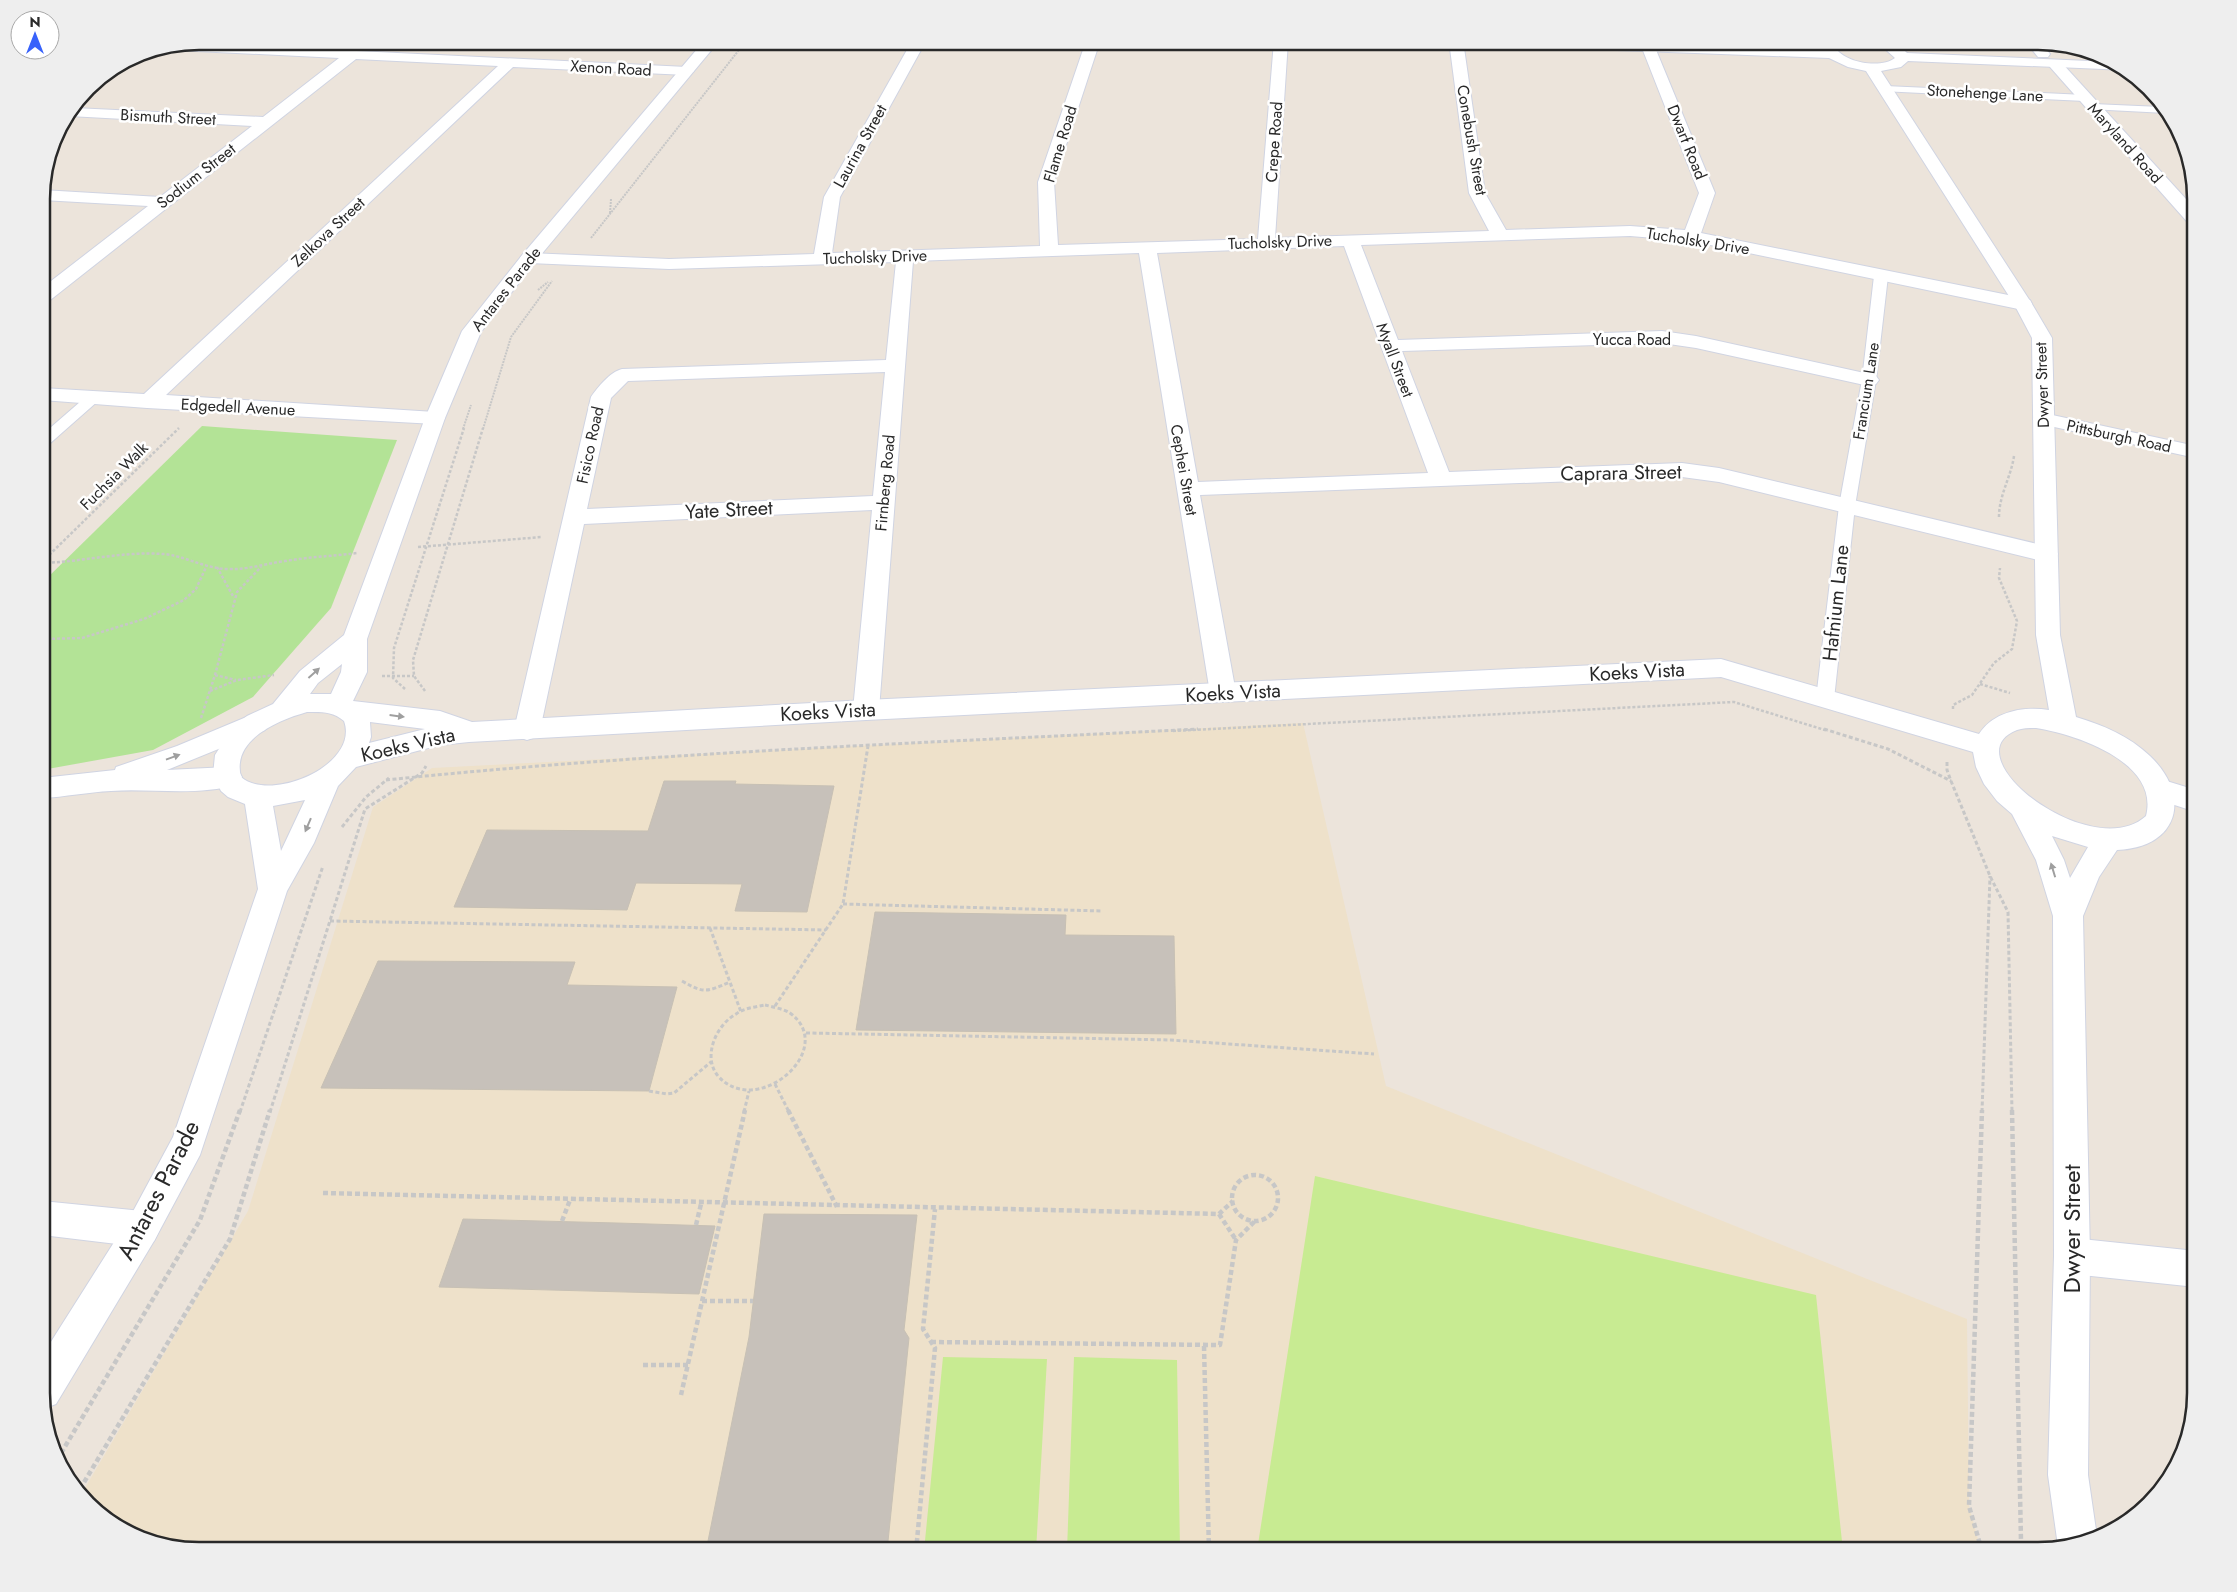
<svg xmlns="http://www.w3.org/2000/svg" width="2237" height="1592" viewBox="0 0 2237 1592" font-family="Jost,sans-serif">
	<style>
		.education { fill: #eee1ca }
		.green { fill: #b3e396 }
		.pitch { fill: #c8eb92 }
		.building { fill: #c7c1ba; stroke: #c7c0b4 }
		.lines { fill: none; stroke-linecap: round; stroke-linejoin: round }
		.lane-casing { stroke: #d0d4e2; stroke-width: 2 }
		.street-casing { stroke: #d0d4e2; stroke-width: 2 }
		.secondary-casing { stroke: #d0d4e2; stroke-width: 2 }
		.path-far3 { stroke: #c7c7c7; stroke-width: 2; stroke-dasharray: 2 1; stroke-linecap: butt }
		.path-far2 { stroke: #c7c7c7; stroke-width: 2.5; stroke-dasharray: 3 2; stroke-linecap: butt }
		.path-far1 { stroke: #c7c7c7; stroke-width: 3; stroke-dasharray: 4 2.5; stroke-linecap: butt }
		.path { stroke: #c7c7c7; stroke-width: 4.5; stroke-dasharray: 5 3; stroke-linecap: butt }
		.lane { fill: #fff; fill-rule: evenodd }
		.street { fill: #fff; fill-rule: evenodd }
		.secondary { fill: #fff; fill-rule: evenodd }
		.oneway { fill: #9f9f9f }
		.labels { text-anchor: middle; dominant-baseline: central; stroke-width: 5; stroke-linejoin: round; paint-order: stroke }
		.far-street-label { font-size: 16px; fill: #292929; stroke: #fff }
		.street-label { font-size: 20px; fill: #292929; stroke: #fff }
		.near-street-label { font-size: 24px; fill: #292929; stroke: #fff }
		.rim { fill: none; stroke: #292929; stroke-width: 2.5 }
	</style>
	<rect width="100%" height="100%" fill="#ece4db"/>
	<path class="education" d="M1303 723 1386 1086 1967 1319 1969 1506 1981 1551H199L148 1542 103 1518 82 1493 248 1211 373 807 432 768Z"/>
	<path class="green" d="M202 426 397 440 331 608 253 697 153 750 42 770V583Z"/>
	<path class="pitch" d="M1315 1176 1816 1295 1843 1551H1257Z
		M943 1357 1047 1359 1036 1551H924Z
		M1074 1357 1177 1360 1180 1551H1067Z"/>
	<path class="building" d="M664 781H736L735 784 834 786 807 912 735 911 742 884 636 883 627 910 454 907 487 830 648 831Z
		M875 912 1066 915 1065 935 1174 936 1176 1034 856 1030Z
		M378 961 575 962 567 985 677 987 649 1091 321 1088Z
		M764 1214 917 1215 904 1330 909 1338 887 1551H706L749 1337Z
		M463 1219 617 1223 715 1226 699 1294 439 1287Z"/>
	<g class="lines">
		<defs>
			<path id="lane" d="M1885 86 2085 95 2090 98 2085 101 1881 91 1880 89Z
				M2093 104 2161 107 2166 113 2089 109 2088 107 2089 105Z
				M1881 272 1888 276 1876 380 1855 506 1834 699 1832 704 1825 706 1818 704 1816 699 1839 506 1862 380 1874 276Z
				M93 394 98 395 100 398 98 401 47 446 42 447V435L88 395Z"/>
			<path id="street" d="M912 41H926L840 197 832 253 1040 246 1038 182 1086 41H1100L1054 182 1058 245 1258 239 1274 41H1288L1275 238 1489 231 1469 193 1449 41H1463L1485 193 1506 230 1630 226 1685 230 1699 193 1642 48 1649 44 1654 45 1715 193 1701 233 2023 298 2030 300 2032 304 2030 308 2023 310 1691 241 1630 236 1361 245 1398 340 1662 331 1696 336 1869 374 1876 376 1879 380 1876 384 1869 386 1696 348 1662 343 1402 351 1449 472 1682 463 1719 468 2046 546 2054 549 2058 554 2054 559 2046 562 1719 482 1682 477 1200 495 1236 693 1232 700 1223 702 1214 700 1210 693 1139 253 913 261 879 710 875 717 866 720 857 717 853 710 872 510 584 524 540 730 536 737 527 740 518 737 514 730 591 397C598 387 610 372 622 369L886 360 896 262 669 269 529 263 523 262 520 258 523 254 529 253 669 259 814 254 824 197ZM1344 246 1428 473 1198 482 1157 253ZM885 372 873 496 587 509 611 398 628 381Z
				M2025 41 2040 42 2050 54 2048 57H2038Z
				M192 43 687 67 694 71 687 75 513 67 166 395 435 412 442 414 445 418 442 422 435 424 147 408 42 400V388L144 394 498 66 356 59 49 301 42 302V288L148 206 42 200V190L160 197 252 126 69 116 74 108 263 117 339 58 176 50 170 47Z
				M2055 60 2060 61 2196 210V226L2190 225 2050 67 2048 64Z
				M2043 413 2196 446V458L2036 423 2033 419 2036 415Z
				M256 713 265 716 269 723 265 730 167 770 228 767 238 770 242 777 238 784C197 797 152 788 111 791 88 792 65 797 42 798V778L115 770 116 767 177 746Z
				M2160 779 2196 790V812L2150 797 2146 790 2150 783Z
				M42 1201 142 1211 154 1217 160 1229 154 1241 142 1247 42 1235Z
				M2072 1238 2196 1251V1287L2072 1274 2059 1269 2054 1256 2059 1243Z"/>
			<path id="secondary" d="M704 41H719L535 262 481 332 445 418 367 639V672L353 701 440 711 472 722 866 700 1721 659 1979 734C1994 711 2024 706 2049 710L2036 635 2032 338 2014 304 1866 71 1848 67 1829 58 1484 45 1477 41H1602L1821 49 1826 41H1842L1841 45 1835 47C1844 63 1881 69 1895 58L1885 49 1865 44 1863 41C1880 41 1895 39 1907 53L2112 62 2127 70 1908 61 1901 67 1881 71 2032 304 2052 338 2060 635 2076 717C2103 725 2129 736 2150 756 2192 796 2179 848 2117 850L2099 877 2083 916 2090 1256 2088 1475 2097 1537 2058 1546 2048 1475 2054 1256 2053 916 2036 860 2012 814 1997 801 1984 784 1976 767 1973 752 1721 677 866 720 469 742 440 745 356 767 338 786 314 843 287 891 200 1155 154 1241 56 1404 43 1409 42 1356 130 1217 173 1137 258 889 245 804 228 797 221 791 213 775 215 755 233 727 247 716 273 704 300 671 344 635 425 418 462 331 523 254ZM342 664 341 672 331 694H310L318 683ZM307 712C322 712 332 711 344 721 360 765 271 803 241 777 231 739 279 720 307 712ZM370 722 425 729 369 743 371 737ZM2036 728C2075 734 2160 762 2146 816 2092 865 1949 756 2017 730 2023 728 2030 728 2036 728ZM305 800 281 851 273 806ZM2052 836 2088 847 2070 878 2064 860Z"/>
		</defs>
		<use href="#lane" class="lane-casing"/>
		<use href="#street" class="street-casing"/>
		<use href="#secondary" class="secondary-casing"/>
		<path class="path-far3" d="M1353 41 1433 45
			M1305 43 1318 41
			M610 213 611 199
			M591 238 746 41
			M538 290 548 282
			M463 429 471 405
			M483 429 511 337 552 281"/>
		<path class="path-far2" d="M1999 517C1999 495 2011 477 2014 456
			M418 547 542 537
			M42 562 179 428
			M42 563C82 562 123 551 163 554 182 555 204 568 226 569 248 570 264 564 285 561 309 557 333 556 357 553
			M217 567 234 598
			M42 639 82 638 144 619 184 600 196 589 207 565
			M215 675 236 680
			M382 676H414
			M1980 684 2010 693
			M405 689 393 678 394 648 464 428
			M210 691 237 680 274 675
			M425 691 414 676 413 660 483 428
			M1953 709V705L1972 695 1994 663 2012 649 2017 621 1999 578 2000 568
			M201 718 215 675 237 592 261 567
			M1173 731 1734 702 1828 731"/>
		<path class="path-far1" d="M1824 729 1888 749 1951 781
			M1947 762V770L1951 781 1990 876 2008 912 2012 1112
			M386 780C656 752 927 743 1198 729
			M342 827 366 797 389 778
			M843 904 1102 911
			M330 921 826 930
			M710 928 741 1012
			M682 981C705 994 706 992 730 982
			M765 1005C773 1007 784 1009 790 1013 839 1049 757 1120 718 1076 702 1057 716 1025 736 1014 744 1008 755 1007 765 1005Z
			M775 1006 843 904 868 746
			M806 1033 1171 1040 1374 1054
			M775 1084 789 1112
			M649 1091 667 1094 674 1093 711 1062
			M240 1112 323 866
			M270 1112 365 809 422 773 426 766
			M744 1112 749 1091
			M1982 1112 1990 876"/>
		<path class="path" d="M788 1110 837 1207
			M2012 1110 2021 1541 2024 1551
			M1232 1198a23 23 0 1 1 46 0a23 23 0 1 1-46 0Z
			M323 1193 1219 1214 1233 1201
			M1219 1214 1236 1240
			M562 1221 570 1200
			M696 1225 701 1204
			M702 1301H753
			M931 1342 1220 1345 1236 1240 1256 1220
			M1204 1346 1209 1551
			M643 1365H688
			M681 1395 745 1110
			M57 1460 200 1220 240 1110
			M80 1489 230 1239 270 1110
			M916 1551 935 1348 923 1329 935 1209
			M1982 1551 1969 1506 1982 1110"/>
		<use href="#lane" class="lane"/>
		<use href="#street" class="street"/>
		<use href="#secondary" class="secondary"/>
	</g>
	<defs><path id="oneway-solid" d="M-6-.8H1V-3.2L6.5 0L1 3.2V.8H-6Z" transform="scale(1.25)"/></defs>
	<g class="oneway">
		<use href="#oneway-solid" transform="translate(314 673) rotate(-42)"/>
		<use href="#oneway-solid" transform="translate(397 716) rotate(7)"/>
		<use href="#oneway-solid" transform="translate(173 757) rotate(-20)"/>
		<use href="#oneway-solid" transform="translate(308 825) rotate(113)"/>
		<use href="#oneway-solid" transform="translate(2053 870) rotate(-107)"/>
	</g>
	<g class="labels">
		<g class="far-street-label">
			<text transform="translate(611 68) rotate(3)">Xenon Road</text>
			<text transform="translate(1985 93) rotate(3)">Stonehenge Lane</text>
			<text transform="translate(168 117) rotate(3)">Bismuth Street</text>
			<text transform="translate(1472 140) rotate(80)">Conebush Street</text>
			<text transform="translate(1274 142) rotate(-86)">Crepe Road</text>
			<text transform="translate(1687 142) rotate(68)">Dwarf Road</text>
			<text transform="translate(2125 143) rotate(48)">Maryland Road</text>
			<text transform="translate(1060 144) rotate(-73)">Flame Road</text>
			<text transform="translate(860 146) rotate(-61)">Laurina Street</text>
			<text transform="translate(196 176) rotate(-38)">Sodium Street</text>
			<text transform="translate(328 232) rotate(-43)">Zelkova Street</text>
			<text transform="translate(1698 241) rotate(9)">Tucholsky Drive</text>
			<text transform="translate(1280 242) rotate(-2)">Tucholsky Drive</text>
			<text transform="translate(875 257) rotate(-2)">Tucholsky Drive</text>
			<text transform="translate(506 289) rotate(-52)">Antares Parade</text>
			<text x="1632" y="339">Yucca Road</text>
			<text transform="translate(1395 360) rotate(69)">Myall Street</text>
			<text transform="translate(2042 385) rotate(-92)">Dwyer Street</text>
			<text transform="translate(1866 391) rotate(-81)">Francium Lane</text>
			<text transform="translate(238 407) rotate(3)">Edgedell Avenue</text>
			<text transform="translate(2119 436) rotate(12)">Pittsburgh Road</text>
			<text transform="translate(590 445) rotate(-78)">Fisico Road</text>
			<text transform="translate(1184 470) rotate(80)">Cephei Street</text>
			<text transform="translate(114 476) rotate(-45)">Fuchsia Walk</text>
			<text transform="translate(885 483) rotate(-85)">Firnberg Road</text>
		</g>
		<g class="street-label">
			<text transform="translate(1621 473) rotate(-1)">Caprara Street</text>
			<text transform="translate(729 510) rotate(-3)">Yate Street</text>
			<text transform="translate(1836 603) rotate(-84)">Hafnium Lane</text>
			<text transform="translate(1637 672) rotate(-3)">Koeks Vista</text>
			<text transform="translate(1233 693) rotate(-3)">Koeks Vista</text>
			<text transform="translate(828 712) rotate(-3)">Koeks Vista</text>
			<text transform="translate(408 745) rotate(-13)">Koeks Vista</text>
		</g>
		<g class="near-street-label">
			<text transform="translate(158 1190) rotate(-63)">Antares Parade</text>
			<text transform="translate(2071 1229) rotate(-90)">Dwyer Street</text>
		</g>
	</g>
	<path d="M0 0H2237V1592H0ZM199 50H2038A149 149 0 0 1 2187 199V1393A149 149 0 0 1 2038 1542H199A149 149 0 0 1 50 1393V199A149 149 0 0 1 199 50Z" fill="#eee" fill-rule="evenodd"/>
	<path class="rim" d="M199 50H2038A149 149 0 0 1 2187 199V1393A149 149 0 0 1 2038 1542H199A149 149 0 0 1 50 1393V199A149 149 0 0 1 199 50Z"/>
	<g transform="translate(35 35)"><circle r="24" fill="#ffffff" stroke="#a9a9a9"/>
	<path d="M0-4L9 19L0 12L-9 19Z" fill="#3862fb"/>
	<text y="-8" font-size="14" font-weight="bold" text-anchor="middle" fill="#292929">N</text>
	</g>
</svg>
